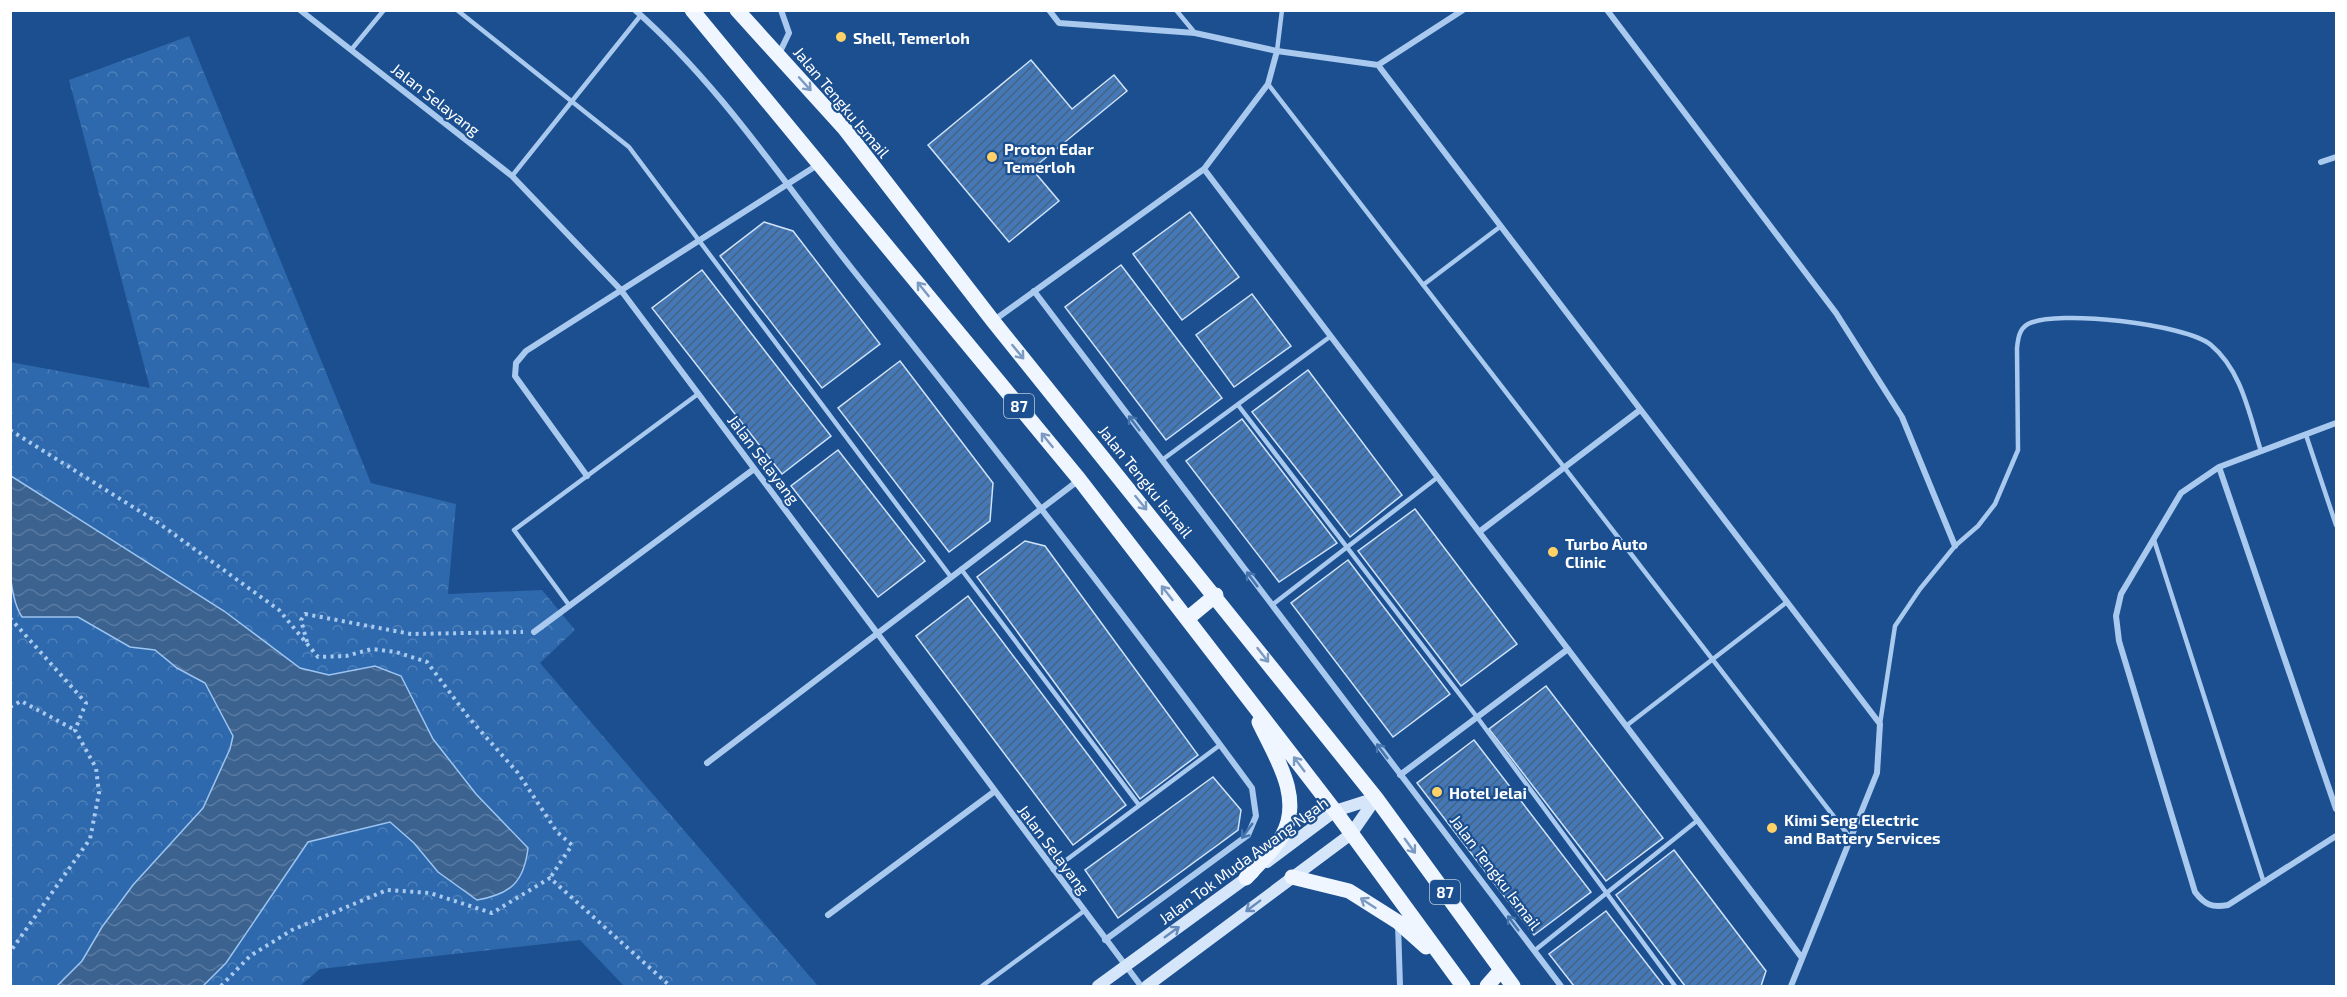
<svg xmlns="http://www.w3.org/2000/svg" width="2347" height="997" viewBox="0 0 2347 997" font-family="'Exo 2',sans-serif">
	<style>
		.park { fill: url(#park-crowns) }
		.water { fill: url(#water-waves); stroke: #9cc4f0; stroke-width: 1.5 }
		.building { fill: url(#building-hatch); stroke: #cfe3fa; stroke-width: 1.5 }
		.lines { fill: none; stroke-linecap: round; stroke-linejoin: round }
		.path { stroke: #a9c9ee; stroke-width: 4; stroke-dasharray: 3 4.5; stroke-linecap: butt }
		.service { stroke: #a9c9ee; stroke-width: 4.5 }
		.minor { stroke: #a9c9ee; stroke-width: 6 }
		.secondary { stroke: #d6e6fa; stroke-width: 12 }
		.primary { stroke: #f0f6ff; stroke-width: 15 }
		.oneway { stroke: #7b9ac1 }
		.oneway2 { stroke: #4674ac }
		.oneway3 { stroke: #668bba }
		.poi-dot { fill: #ffd166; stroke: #1b4f8f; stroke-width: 2 }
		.labels { text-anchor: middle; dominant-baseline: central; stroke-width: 4.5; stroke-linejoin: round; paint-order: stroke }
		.shield { fill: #1b4f8f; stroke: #bbcadd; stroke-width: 1.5 }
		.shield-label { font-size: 15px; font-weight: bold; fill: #fff }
		.poi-label { font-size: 16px; font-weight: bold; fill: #fff; stroke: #1b4f8f; text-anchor: start }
		.street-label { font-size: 16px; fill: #fff; stroke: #1b4f8f }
	</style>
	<defs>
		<pattern id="park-crowns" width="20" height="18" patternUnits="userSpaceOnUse" patternTransform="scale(1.5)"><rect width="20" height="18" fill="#2e69ad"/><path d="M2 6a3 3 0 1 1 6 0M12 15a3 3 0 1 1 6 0" fill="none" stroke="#4d80b9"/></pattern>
		<pattern id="water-waves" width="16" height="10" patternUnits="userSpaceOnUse" patternTransform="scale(1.5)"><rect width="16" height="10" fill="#3c6290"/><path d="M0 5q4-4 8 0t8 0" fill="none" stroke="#597aa1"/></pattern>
		<pattern id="building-hatch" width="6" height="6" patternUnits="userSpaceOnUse" patternTransform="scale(1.5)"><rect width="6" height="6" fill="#4478b7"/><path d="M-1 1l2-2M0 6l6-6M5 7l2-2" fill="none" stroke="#486282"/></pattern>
	</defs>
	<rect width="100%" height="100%" fill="#1b4f8f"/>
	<path class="park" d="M189 36 371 483 456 504 448 594 542 590 575 630 540 663 818 986H624L580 940 320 969 300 986H11L10 362 150 388 69 80Z"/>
	<path class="water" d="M11 476 224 611 300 668 329 675 375 666 401 676 433 739 476 794 528 848C524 882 511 894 477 900L438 872 414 843 390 822 308 842 226 963 203 986H57L82 961 102 927 133 885 203 808 230 749 233 736 205 683 177 668 155 650 130 647 78 617H22C3 589 10 512 11 476Z"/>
	<path class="building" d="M1031 60 1072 109 1114 75 1127 91 1032 169 1059 201 1009 242 928 145Z
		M1190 212 1239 277 1182 320 1133 254Z
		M764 222 793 231 880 344 822 388 720 256Z
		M1121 265 1222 398 1166 440 1065 307Z
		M702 270 831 436 782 474 652 308Z
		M1252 294 1291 346 1234 387 1196 335Z
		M900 361 993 483 990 521 949 552 838 408Z
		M1308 370 1402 495 1350 537 1252 412Z
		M1242 419 1337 543 1279 582 1186 461Z
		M838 450 925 561 878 597 791 486Z
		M1415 509 1517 644 1461 686 1358 551Z
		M1025 541 1045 546 1198 755 1140 799 977 577Z
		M1348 560 1450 694 1393 737 1291 603Z
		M968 596 1126 805 1073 845 916 636Z
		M1546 686 1663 838 1606 881 1489 729Z
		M1474 740 1591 892 1534 935 1417 783Z
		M1213 777 1241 810 1238 830 1118 918 1085 870Z
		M1674 850 1766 971 1761 986H1685L1616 895Z
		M1606 911 1664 986H1574L1549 954Z"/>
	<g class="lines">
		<path class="path" d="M10 430 157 522 279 610 318 657 346 656 372 649 396 652 427 662 469 718 518 773 557 832 572 845 550 878
			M10 618 86 703 75 730 96 768 99 793 90 839 10 952
			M307 642 301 620 305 614 411 634 523 632
			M10 707 21 701 75 730
			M221 986 250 956 292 930 387 890 430 893 492 913 550 878 670 986"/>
		<path class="service" d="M457 10 629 147 951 577
			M1176 10 1195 33
			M351 50 384 10
			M1277 51 1282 10
			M1268 84 1852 840
			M512 176 641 15
			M1423 285 1501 226
			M1238 405 1477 717 1675 986
			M2306 435 2336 525
			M1162 460 1331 336
			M2154 540 2264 883
			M961 569 1139 805
			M569 605 514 530 698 394
			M1272 605 1438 477
			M1880 724 1895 626 1920 589 1955 546 1978 526 1995 504 2018 450 2017 348C2018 339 2019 329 2028 324 2056 309 2186 324 2211 345 2242 371 2249 414 2261 451
			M1626 726 1787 602
			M1053 870 1220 745
			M1534 951 1698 820
			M982 986 1084 911"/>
		<path class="minor" d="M300 10 512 176 620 289 1141 986
			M635 10C720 85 783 182 853 270 989 440 1123 612 1252 788L1256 816 1248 835 1105 940
			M1049 10 1059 23 1195 33 1277 51 1378 65 1880 724 1877 773 1791 986
			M1607 10 1836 313 1902 417 1955 546
			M779 54 789 33 781 10
			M1378 65 1463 10
			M2321 162 2336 157
			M1204 169 1802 958
			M1034 291 1561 986
			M993 321 1204 169 1268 84 1277 51
			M2336 423 2219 467 2181 493 2121 594 2116 616 2119 641 2195 892C2205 905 2212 908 2228 905L2336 836
			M2219 467 2336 809
			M587 476 515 376 516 363 526 351 819 164
			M1479 532 1640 410
			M534 632 754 469
			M707 763 1079 480
			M1400 775 1568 649
			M828 915 995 791
			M1398 924 1400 986"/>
		<path class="secondary" d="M1267 862 1335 811 1376 798
			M1098 986 1253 873
			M1147 986 1351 834 1376 798"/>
		<path class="primary" d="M692 10 1079 479 1335 811 1463 986
			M737 10 844 128 993 321 1376 798 1513 986
			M1187 619 1216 595
			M1292 877 1349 891 1398 922 1426 947
			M1246 878C1257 865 1273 851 1282 836 1304 798 1275 756 1259 722
			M1487 986 1501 970"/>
	</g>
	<defs><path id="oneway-shaft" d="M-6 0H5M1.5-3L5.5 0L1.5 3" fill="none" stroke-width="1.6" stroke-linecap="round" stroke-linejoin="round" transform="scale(1.5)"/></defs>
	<g class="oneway">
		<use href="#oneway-shaft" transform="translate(805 84) rotate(48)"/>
		<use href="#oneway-shaft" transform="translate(923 289) rotate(-129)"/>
		<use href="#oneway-shaft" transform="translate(1018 352) rotate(51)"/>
		<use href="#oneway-shaft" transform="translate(1047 440) rotate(-129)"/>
		<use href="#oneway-shaft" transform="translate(1141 503) rotate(51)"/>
		<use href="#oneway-shaft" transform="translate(1167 593) rotate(-128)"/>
		<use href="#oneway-shaft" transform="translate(1263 655) rotate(52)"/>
		<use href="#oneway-shaft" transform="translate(1299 764) rotate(-127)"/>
		<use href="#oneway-shaft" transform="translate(1410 846) rotate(54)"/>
		<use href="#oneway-shaft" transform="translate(1368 903) rotate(-147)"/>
	</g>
	<g class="oneway2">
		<use href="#oneway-shaft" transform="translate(1134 423) rotate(-127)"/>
		<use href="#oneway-shaft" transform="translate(1252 579) rotate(-127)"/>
		<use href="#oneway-shaft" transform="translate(1382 751) rotate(-127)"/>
		<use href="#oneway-shaft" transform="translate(1247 831) rotate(126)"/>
		<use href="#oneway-shaft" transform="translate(1513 923) rotate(-127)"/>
	</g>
	<g class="oneway3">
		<use href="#oneway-shaft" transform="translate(1253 906) rotate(143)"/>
		<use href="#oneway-shaft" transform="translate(1172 932) rotate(-36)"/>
	</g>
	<g class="poi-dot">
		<circle cx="841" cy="37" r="6"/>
		<circle cx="992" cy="157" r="6"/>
		<circle cx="1553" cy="552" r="6"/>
		<circle cx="1437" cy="792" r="6"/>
		<circle cx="1772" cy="828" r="6"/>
	</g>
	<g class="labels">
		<g class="shield">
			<rect x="1004" y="394" width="30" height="24" rx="4.5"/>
			<rect x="1430" y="880" width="30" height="24" rx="4.5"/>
		</g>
		<g class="shield-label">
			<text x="1019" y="406">87</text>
			<text x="1445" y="892">87</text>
		</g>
		<g class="poi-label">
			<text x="853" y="37">Shell, Temerloh</text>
			<text x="1004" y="148">Proton Edar<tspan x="1004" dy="18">Temerloh</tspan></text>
			<text x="1565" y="543">Turbo Auto<tspan x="1565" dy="18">Clinic</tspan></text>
			<text x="1449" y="792">Hotel Jelai</text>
			<text x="1784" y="819">Kimi Seng Electric<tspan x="1784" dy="18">and Battery Services</tspan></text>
		</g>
		<g class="street-label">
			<text transform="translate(436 99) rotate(38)">Jalan Selayang</text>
			<text transform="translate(842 102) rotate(50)">Jalan Tengku Ismail</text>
			<text transform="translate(764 459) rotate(53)">Jalan Selayang</text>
			<text transform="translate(1146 481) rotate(51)">Jalan Tengku Ismail</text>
			<text transform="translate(1054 849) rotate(53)">Jalan Selayang</text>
			<text transform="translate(1243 860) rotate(-36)">Jalan Tok Muda Awang Ngah</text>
			<text transform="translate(1496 872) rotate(53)">Jalan Tengku Ismail</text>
		</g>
	</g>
	<rect width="2347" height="997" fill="none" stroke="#ffffff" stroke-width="24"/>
</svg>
